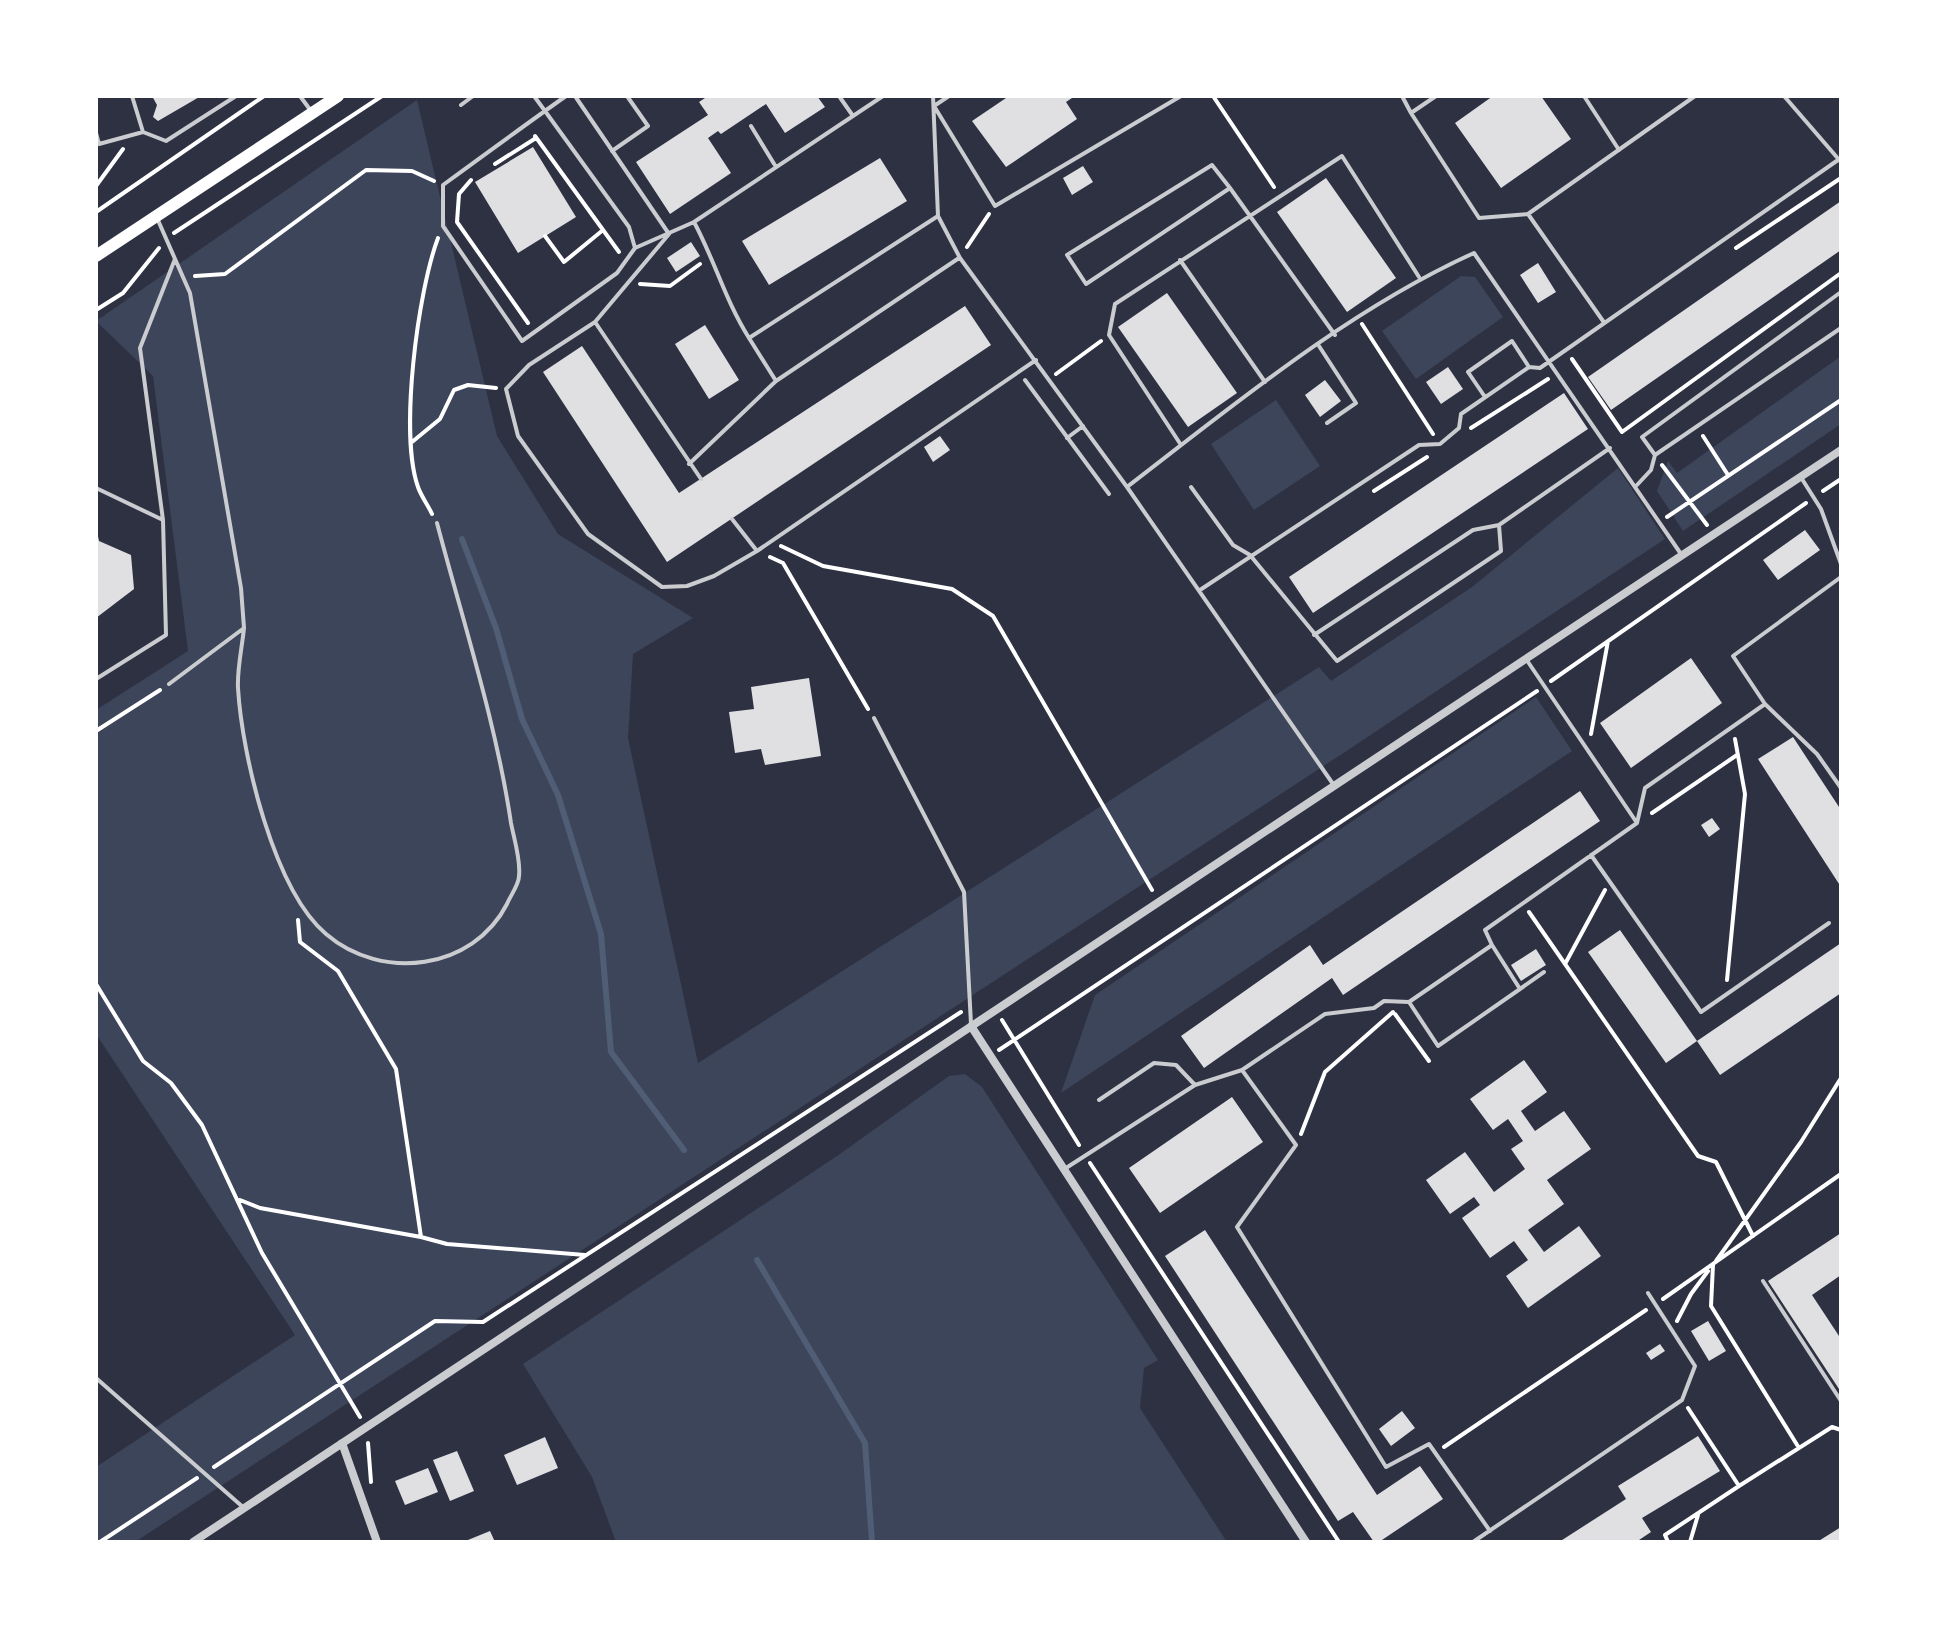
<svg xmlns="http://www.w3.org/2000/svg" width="1937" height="1638" viewBox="0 0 1937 1638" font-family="'Noto Sans',sans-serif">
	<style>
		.green { fill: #3c4559 }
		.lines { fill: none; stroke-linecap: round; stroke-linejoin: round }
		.stream { stroke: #4f5d75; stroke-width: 6 }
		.building { fill: #e0e0e3 }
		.path { stroke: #fff; stroke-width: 4 }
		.service { stroke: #caccd0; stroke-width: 4 }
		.minor { stroke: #caccd0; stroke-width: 8 }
		.secondary { stroke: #fff; stroke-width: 12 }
	</style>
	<rect width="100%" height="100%" fill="#2d3142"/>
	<path class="green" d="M417 100 497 436 558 534 693 618 633 654 628 738 698 1063 1319 667 1331 681 1472 587 1618 468 1665 539 1342 754 135 1542H96V1467L295 1335 96 1034V710L188 651 153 376 96 321Z
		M1461 276 1475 277 1503 317 1416 379 1382 331Z
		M1841 356V424L1683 531 1657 491 1668 461 1677 473Z
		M1276 400 1320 466 1254 510 1211 444Z
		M1536 697 1572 751 1061 1093 1095 995Z
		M965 1074 982 1087 1158 1360 1144 1368 1140 1408 1227 1542H616L592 1477 523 1364 837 1156 949 1076Z"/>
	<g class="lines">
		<path class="stream" d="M462 539 496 628 522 719 558 795 601 934 611 1052 684 1150
			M757 1260 865 1443 872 1542"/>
	</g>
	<path class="building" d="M152 96H201L158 121 153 117 157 105Z
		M708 96H817L825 107 785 133 766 104 721 134 718 131 708 138 731 173 670 214 636 162 708 115 699 102Z
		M1009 96H1075L1066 102 1077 119 1006 167 972 121Z
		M1493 96H1541L1571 139 1501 188 1455 123Z
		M533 147 576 217 518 253 475 182Z
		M880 158 907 201 769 285 742 241Z
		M1083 166 1093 182 1072 195 1063 178Z
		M1326 178 1396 278 1347 312 1277 212Z
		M1841 201V250L1611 410 1588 377Z
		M691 242 700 256 676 272 667 258Z
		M1538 263 1556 292 1538 303 1520 275Z
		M1167 293 1237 393 1188 427 1118 327Z
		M965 306 991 345 667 562 543 372 582 346 679 493Z
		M705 325 739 380 709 399 675 344Z
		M1448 367 1463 389 1441 404 1426 382Z
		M1325 380 1341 401 1320 417 1305 395Z
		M1564 393 1588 429 1313 613 1289 577Z
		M940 436 950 450 933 462 924 447Z
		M96 527 99 541 131 555 134 589 96 618Z
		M1805 530 1820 550 1778 580 1763 560Z
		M1691 658 1722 703 1631 768 1600 723Z
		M809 678 821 756 765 765 761 749 735 753 729 712 754 709 751 687Z
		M1793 737 1841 810V887L1758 759Z
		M1580 791 1600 821 1343 995 1332 978 1204 1068 1181 1036 1310 945 1323 965Z
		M1712 818 1720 829 1709 837 1701 825Z
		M1620 930 1697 1041 1666 1063 1588 952Z
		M1841 943V993L1720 1075 1697 1041Z
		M1536 949 1546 965 1521 981 1511 965Z
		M1524 1060 1547 1092 1521 1111 1535 1131 1564 1111 1591 1149 1547 1180 1564 1204 1528 1230 1544 1252 1579 1226 1601 1256 1528 1308 1506 1276 1528 1260 1514 1241 1490 1258 1462 1218 1480 1205 1474 1197 1450 1214 1426 1180 1465 1152 1494 1192 1525 1169 1511 1149 1523 1141 1508 1119 1493 1130 1470 1099Z
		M1232 1097 1263 1142 1160 1213 1129 1168Z
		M1205 1230 1377 1495 1420 1466 1443 1499 1379 1542H1374L1353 1512 1338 1521 1165 1256Z
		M1841 1233V1275L1812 1295 1841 1339V1392L1768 1281Z
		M1708 1321 1726 1351 1709 1361 1691 1331Z
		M1660 1344 1665 1351 1651 1360 1646 1353Z
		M1402 1411 1415 1428 1391 1446 1379 1429Z
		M1698 1436 1720 1471 1642 1518 1651 1532 1636 1542H1559L1626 1499 1618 1486Z
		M545 1437 558 1468 517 1485 504 1455Z
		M457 1451 474 1491 450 1501 433 1460Z
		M428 1468 438 1492 405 1505 395 1481Z
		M1841 1527V1542H1817Z
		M490 1531 495 1542H463Z"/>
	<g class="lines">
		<path class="path" d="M1213 96 1274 187
			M535 136 619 252
			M495 164 536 138
			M471 180 459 194 457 222 528 323
			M96 186 123 149
			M96 212 264 96
			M174 233 382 96
			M545 236 564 262 603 230
			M967 247 989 214
			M1736 248 1841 178
			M195 276 225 274 366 170 412 171 434 181
			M640 284 670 286 700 264
			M96 310 123 293 159 248
			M1362 324 1433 434
			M1572 359 1622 432 1841 273
			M1056 374 1101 341
			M1471 428 1548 379
			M1703 436 1728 475
			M412 442 440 419 454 390 468 385 496 388
			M1662 465 1707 525
			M1374 491 1427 457
			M1823 491 1841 479
			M432 514C428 505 421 496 418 487 399 433 418 291 438 238
			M1667 517 1841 400
			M781 546 823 566 952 589 993 616 1152 890
			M770 557 783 563 868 709
			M1551 681 1806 503
			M96 731 160 690
			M1591 734 1608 641
			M1652 813 1737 755
			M1529 912 1698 1156 1716 1162 1753 1236
			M298 920 300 942 338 971 396 1069 421 1237 447 1244 585 1255
			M1565 964 1605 890
			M1727 980 1745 794 1735 739
			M96 984 143 1061 171 1083 202 1125 262 1253 360 1417
			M1395 1014 1429 1061
			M1002 1020 1079 1145
			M999 1050 1537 691
			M1301 1134 1325 1072 1393 1012
			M1090 1163 1339 1542
			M240 1200 260 1208 421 1237
			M1716 1261 1801 1142 1841 1078
			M1713 1265 1711 1306 1799 1448
			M1663 1299 1841 1174
			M1677 1321 1691 1294 1708 1271
			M368 1443 371 1482
			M1444 1447 1646 1310
			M214 1467 435 1321 483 1322 961 1012
			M1739 1486 1832 1427 1841 1430
			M100 1542 197 1478
			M1668 1542 1665 1535 1739 1486 1688 1408
			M1690 1542 1698 1515"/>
		<path class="service" d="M132 96 143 132 166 141 236 96
			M300 96 311 111
			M534 96 545 111 629 227 635 248 617 273 522 341 443 226V185C484 155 525 125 566 96
			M575 96 669 234
			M839 96 853 116
			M933 96 938 216 960 258 1127 487 1333 784
			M949 96 934 106 995 206 1181 96
			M1402 96 1411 113
			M1436 96 1411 113 1479 218 1528 214 1603 321
			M1584 96 1619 150
			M1784 96 1841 162
			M461 105 473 96
			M751 126 776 167
			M96 133 99 144 143 132
			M612 151 648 126 627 96
			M1230 188 1086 284 1067 255 1212 165 1230 188 1335 335
			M1528 214 1695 96
			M157 218 190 293 241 588 244 628 169 684
			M694 222C715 261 725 300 749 338
			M669 234 595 322 701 479
			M635 248 694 222 883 96
			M1180 260 1265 382
			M595 322 529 365 506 389 518 436 588 534 662 587 687 586 714 576 757 551 1036 360
			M1319 346 1356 403 1327 423
			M1025 380 1109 494
			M776 381 749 338 938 216
			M1485 397 1468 372 1512 341 1529 367
			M1067 438 1083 426
			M1181 445 1109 335 1115 304 1342 156 1419 277
			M1655 455 1642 437 1841 292
			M689 464 776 381 959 258
			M1802 479 1821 509 1841 564
			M1637 485 1651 470 1655 455 1841 328
			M1127 487C1235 404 1350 309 1474 253L1681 554
			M1191 487 1233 545 1250 555 1337 661 1501 551 1499 525 1610 448
			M96 488 163 520
			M732 519 757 551
			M1200 590 1419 445 1440 444 1459 428 1461 414 1529 367 1540 368 1838 160
			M244 628C242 648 237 669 238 688 242 756 274 890 326 934 382 982 473 970 507 904 510 896 519 885 519 876 521 860 514 839 511 823 496 722 463 622 437 523
			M1314 635 1473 530 1499 525
			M96 679 166 635 163 520 140 348 175 259
			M1765 704 1817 754 1841 788
			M874 718 964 892 971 1024
			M1637 823 1645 788 1765 704 1733 656 1841 577
			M1591 855 1701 1012 1829 923
			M1520 989 1544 972
			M1409 1002 1438 1046 1520 989 1492 945
			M1242 1070 1296 1145 1237 1227 1386 1467 1429 1444 1490 1531
			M1099 1100 1154 1063 1176 1065 1195 1085
			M1066 1168 1195 1085 1242 1070 1325 1014 1374 1008 1384 1001 1409 1002 1492 945 1485 930 1637 823 1526 659
			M1763 1281 1841 1401
			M96 1378 244 1508
			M1473 1542 1682 1400 1695 1366 1648 1293"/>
		<path class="minor" d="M971 1026 1306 1542
			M342 1443 377 1542
			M193 1542 1841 450"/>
		<path class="secondary" d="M96 256 338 96"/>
	</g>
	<rect width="1937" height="1638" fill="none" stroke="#ffffff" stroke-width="196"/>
</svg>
